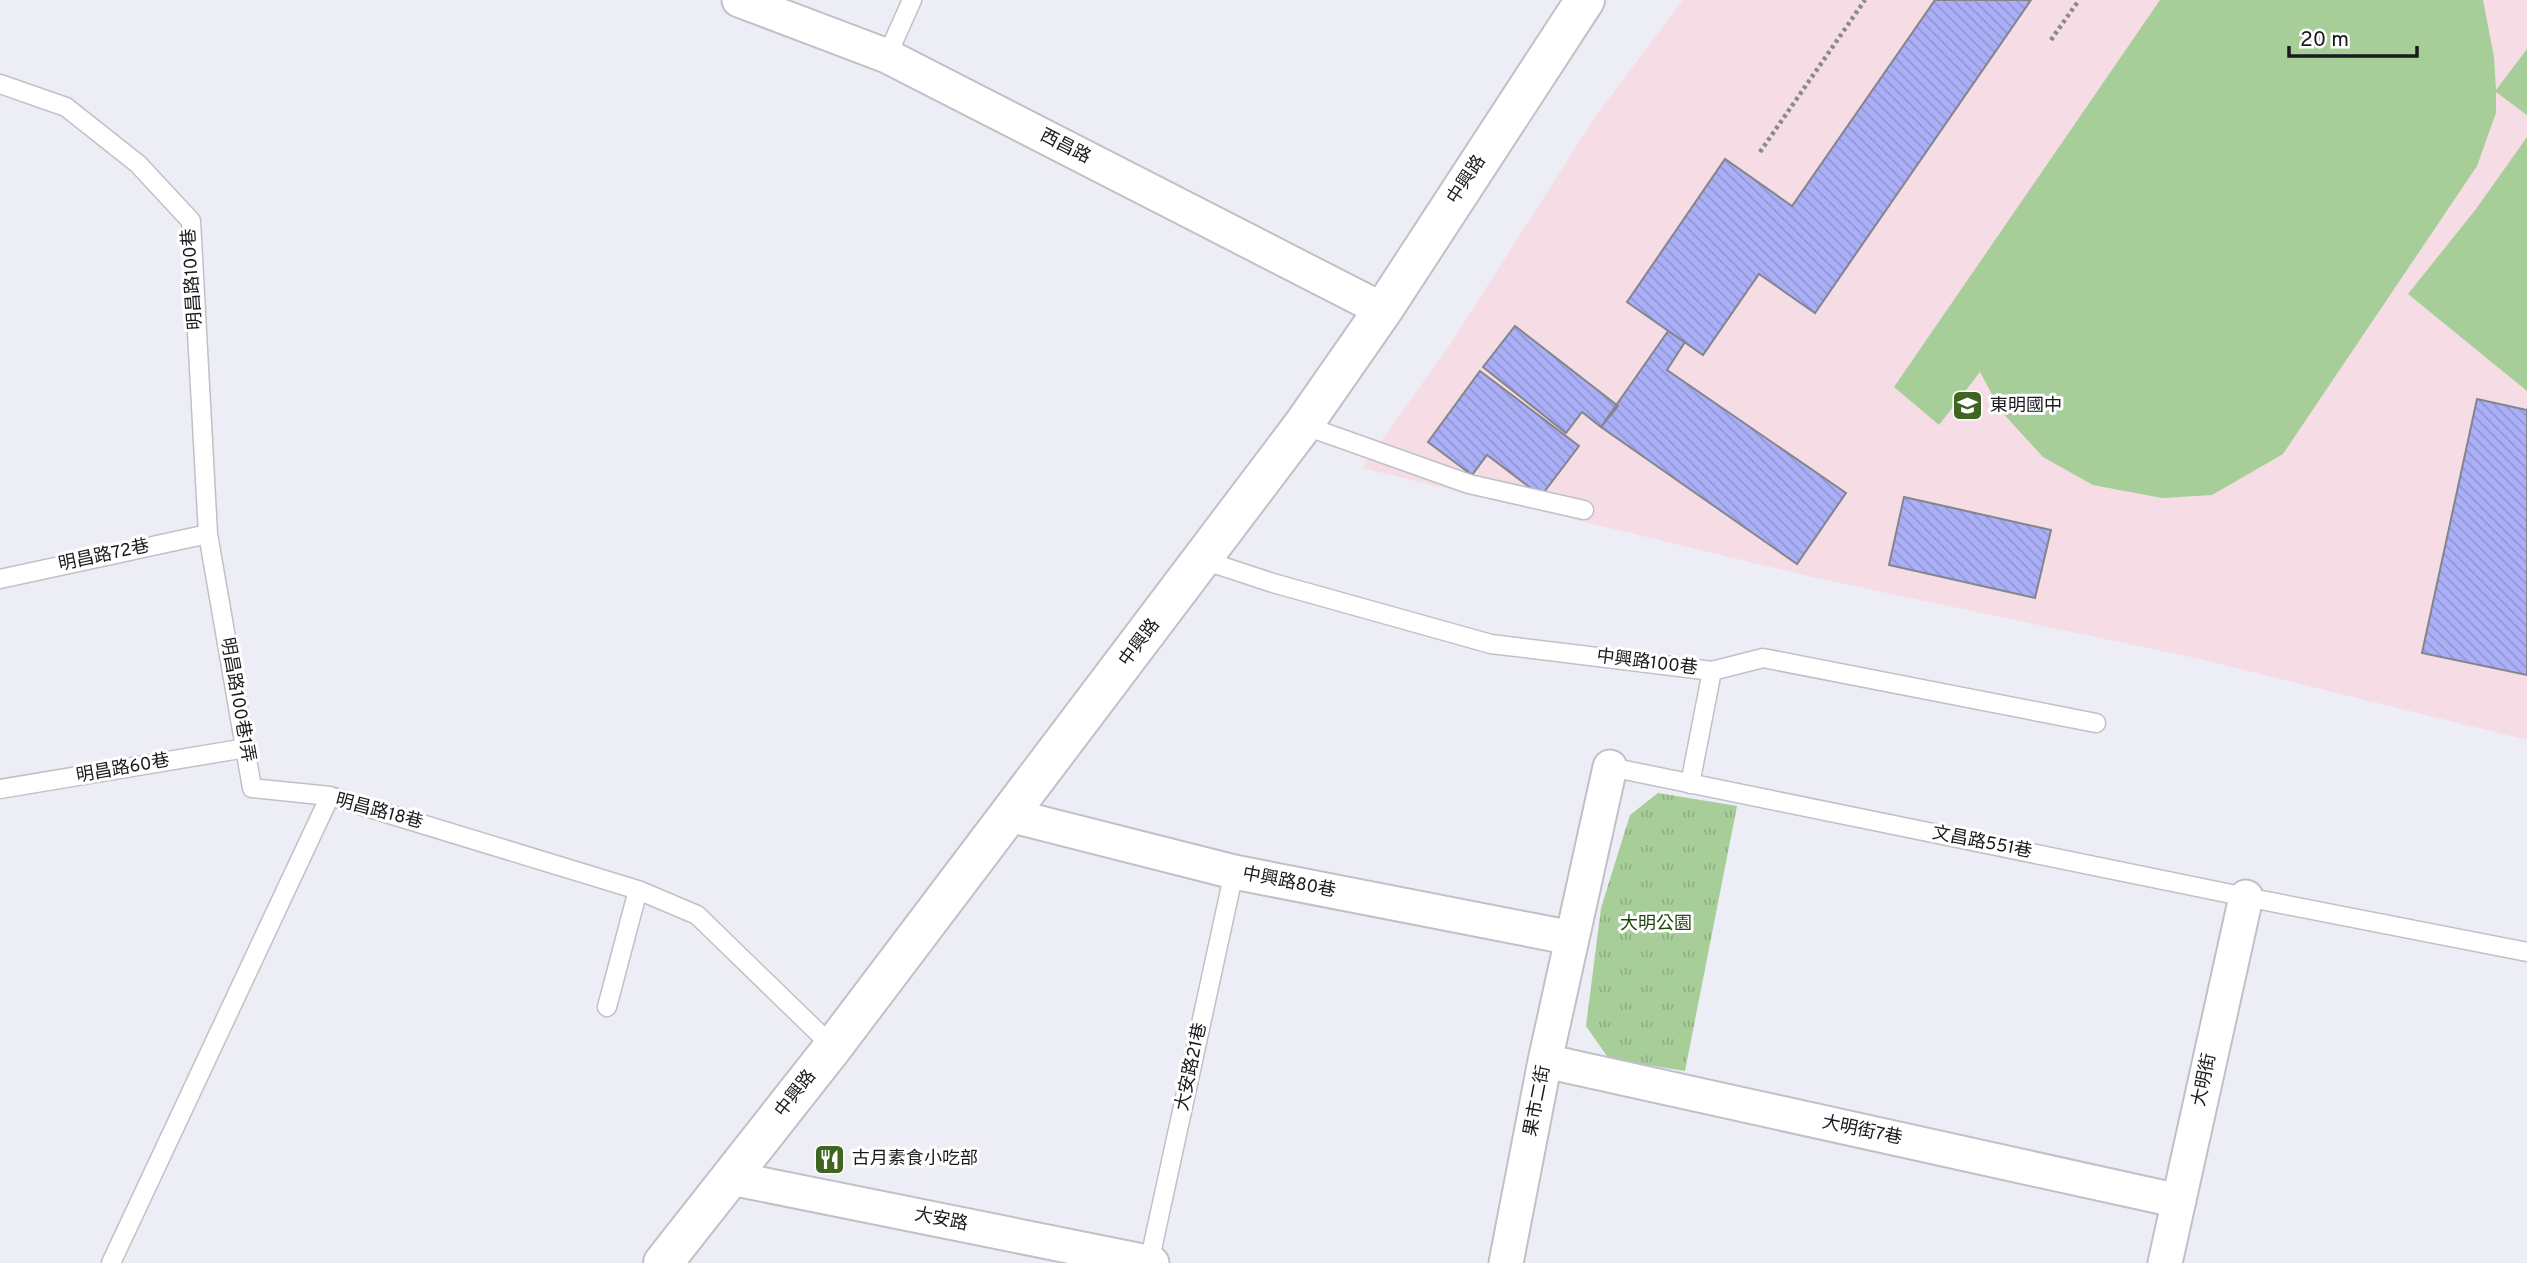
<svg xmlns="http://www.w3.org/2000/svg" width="2527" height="1263" viewBox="0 0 2527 1263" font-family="Overpass,'Noto Sans TC',sans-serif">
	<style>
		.education { fill: #f6dce5 }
		.green { fill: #a7ce98 }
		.park { fill: url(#park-tufts) }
		.building { fill: url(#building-back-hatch); stroke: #84858c; stroke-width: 2 }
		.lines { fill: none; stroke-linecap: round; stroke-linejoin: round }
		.service-casing { stroke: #c0c1c8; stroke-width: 21 }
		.minor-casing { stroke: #c0c1c8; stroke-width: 37 }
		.secondary-casing { stroke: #c0c1c8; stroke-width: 42 }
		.path { stroke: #898a8f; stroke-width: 4.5; stroke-dasharray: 3.5 3.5; stroke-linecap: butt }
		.service { stroke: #fff; stroke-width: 18 }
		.minor { stroke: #fff; stroke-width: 33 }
		.secondary { stroke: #fff; stroke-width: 38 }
		.labels { text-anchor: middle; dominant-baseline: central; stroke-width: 6; stroke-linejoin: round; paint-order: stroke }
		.street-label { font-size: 18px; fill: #191a1c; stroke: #fff }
		.poi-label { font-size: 18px; fill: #191a1c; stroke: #fff; text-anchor: start }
		.park-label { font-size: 18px; fill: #22470d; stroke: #fff }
	</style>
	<defs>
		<pattern id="park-tufts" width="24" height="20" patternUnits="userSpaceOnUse" patternTransform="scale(1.75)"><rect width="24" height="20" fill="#a7ce98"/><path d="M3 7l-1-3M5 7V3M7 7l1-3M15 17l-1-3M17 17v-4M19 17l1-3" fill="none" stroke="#8fb082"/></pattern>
		<pattern id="building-back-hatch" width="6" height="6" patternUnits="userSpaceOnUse" patternTransform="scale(1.75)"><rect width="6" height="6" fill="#aaaff7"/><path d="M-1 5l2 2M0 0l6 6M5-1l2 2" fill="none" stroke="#9296d3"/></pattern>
	</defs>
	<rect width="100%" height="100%" fill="#ecedf5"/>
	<path class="education" d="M1683 0H2527V740L2200 659 1816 578 1362 468 1451 343 1597 114Z"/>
	<path class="green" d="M2160 0H2483L2494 57 2496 90 2527 49V115L2496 92V113L2477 166 2283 454 2212 495 2162 498 2093 485 2043 457 2001 411 1980 372 1939 425 1894 387Z
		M2527 137V391L2408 294 2476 209Z"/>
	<path class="park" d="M1658 793 1737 806 1685 1071 1609 1059 1586 1026 1601 908 1630 815Z"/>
	<path class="building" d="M1935 0H2031L1815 313 1759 274 1703 355 1627 302 1725 159 1792 206Z
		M1515 326 1618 406 1601 427 1582 412 1566 433 1483 367Z
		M1668 331 1685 342 1667 370 1846 493 1797 564 1601 427Z
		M1480 371 1579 446 1541 496 1487 455 1472 475 1428 442Z
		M2477 399 2527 410V675L2422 653Z
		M1904 497 2051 530 2035 598 1889 565Z"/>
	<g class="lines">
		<defs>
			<path id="service" d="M887 56 912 0
				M0 84 66 107 138 164 191 221 208 534 252 788 330 796
				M1303 425 1469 484 1584 510
				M1203 560 1273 583 1491 644 1712 671 1763 658 2096 723
				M0 579 208 534
				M1610 767 2246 897 2527 952
				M1690 784 1712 671
				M0 789 246 748
				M607 1007 638 890
				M111 1263 330 796 638 890 697 915 833 1047
				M1149 1263 1234 872"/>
			<path id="minor" d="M739 0 887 56 1383 310
				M1009 815 1234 872 1572 938
				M1545 1061 2179 1201
				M731 1178 1152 1263
				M1506 1263 1545 1061 1610 767
				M2165 1263 2246 897"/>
			<path id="secondary" d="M663 1263 833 1047 1303 425 1383 310 1585 0"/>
		</defs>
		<use href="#service" class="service-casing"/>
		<use href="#minor" class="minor-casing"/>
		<use href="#secondary" class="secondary-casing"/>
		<path class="path" d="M2051 40 2079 0
			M1760 152 1865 0"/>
		<use href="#service" class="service"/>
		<use href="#minor" class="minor"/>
		<use href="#secondary" class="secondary"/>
	</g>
	<defs>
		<symbol id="school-square" viewBox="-11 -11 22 22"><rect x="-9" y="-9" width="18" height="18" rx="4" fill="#3f6621" stroke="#fff"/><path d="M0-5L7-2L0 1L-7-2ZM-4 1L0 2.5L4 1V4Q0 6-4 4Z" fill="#fff"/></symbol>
		<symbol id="restaurant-square" viewBox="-11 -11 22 22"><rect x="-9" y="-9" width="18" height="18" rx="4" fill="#3f6621" stroke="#fff"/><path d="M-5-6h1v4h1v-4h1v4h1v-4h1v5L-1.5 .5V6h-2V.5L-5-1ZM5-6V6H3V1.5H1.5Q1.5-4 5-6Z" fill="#fff"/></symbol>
	</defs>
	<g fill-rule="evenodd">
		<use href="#school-square" x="1950" y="388" width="35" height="35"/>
		<use href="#restaurant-square" x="812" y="1142" width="35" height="35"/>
	</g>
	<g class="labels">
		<g class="street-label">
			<text transform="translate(1065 147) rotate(27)">西昌路</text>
			<text transform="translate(1467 180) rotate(-57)">中興路</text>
			<text transform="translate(193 279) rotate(-94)">明昌路100巷</text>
			<text transform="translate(104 556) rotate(-12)">明昌路72巷</text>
			<text transform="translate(1140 643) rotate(-53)">中興路</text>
			<text transform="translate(1647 663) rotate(7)">中興路100巷</text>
			<text transform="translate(237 700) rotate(80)">明昌路100巷1弄</text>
			<text transform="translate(123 769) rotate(-10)">明昌路60巷</text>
			<text transform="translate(379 812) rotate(15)">明昌路18巷</text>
			<text transform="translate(1982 843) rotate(11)">文昌路551巷</text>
			<text transform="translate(1289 883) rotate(11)">中興路80巷</text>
			<text transform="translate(1192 1067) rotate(-78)">大安路21巷</text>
			<text transform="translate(2205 1080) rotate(-78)">大明街</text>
			<text transform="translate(796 1094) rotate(-52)">中興路</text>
			<text transform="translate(1538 1101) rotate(-79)">果市二街</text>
			<text transform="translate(1862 1131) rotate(12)">大明街7巷</text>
			<text transform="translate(941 1220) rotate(11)">大安路</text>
		</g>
		<g class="poi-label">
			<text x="1990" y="406">東明國中</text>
			<text x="852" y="1159">古月素食小吃部</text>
		</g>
		<g class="park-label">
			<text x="1656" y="924">大明公園</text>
		</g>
	</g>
	<path d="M2289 46v10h128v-10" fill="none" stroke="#191a1c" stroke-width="3.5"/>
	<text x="2300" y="46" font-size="21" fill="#191a1c" stroke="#ffffff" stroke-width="5" paint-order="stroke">20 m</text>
</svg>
